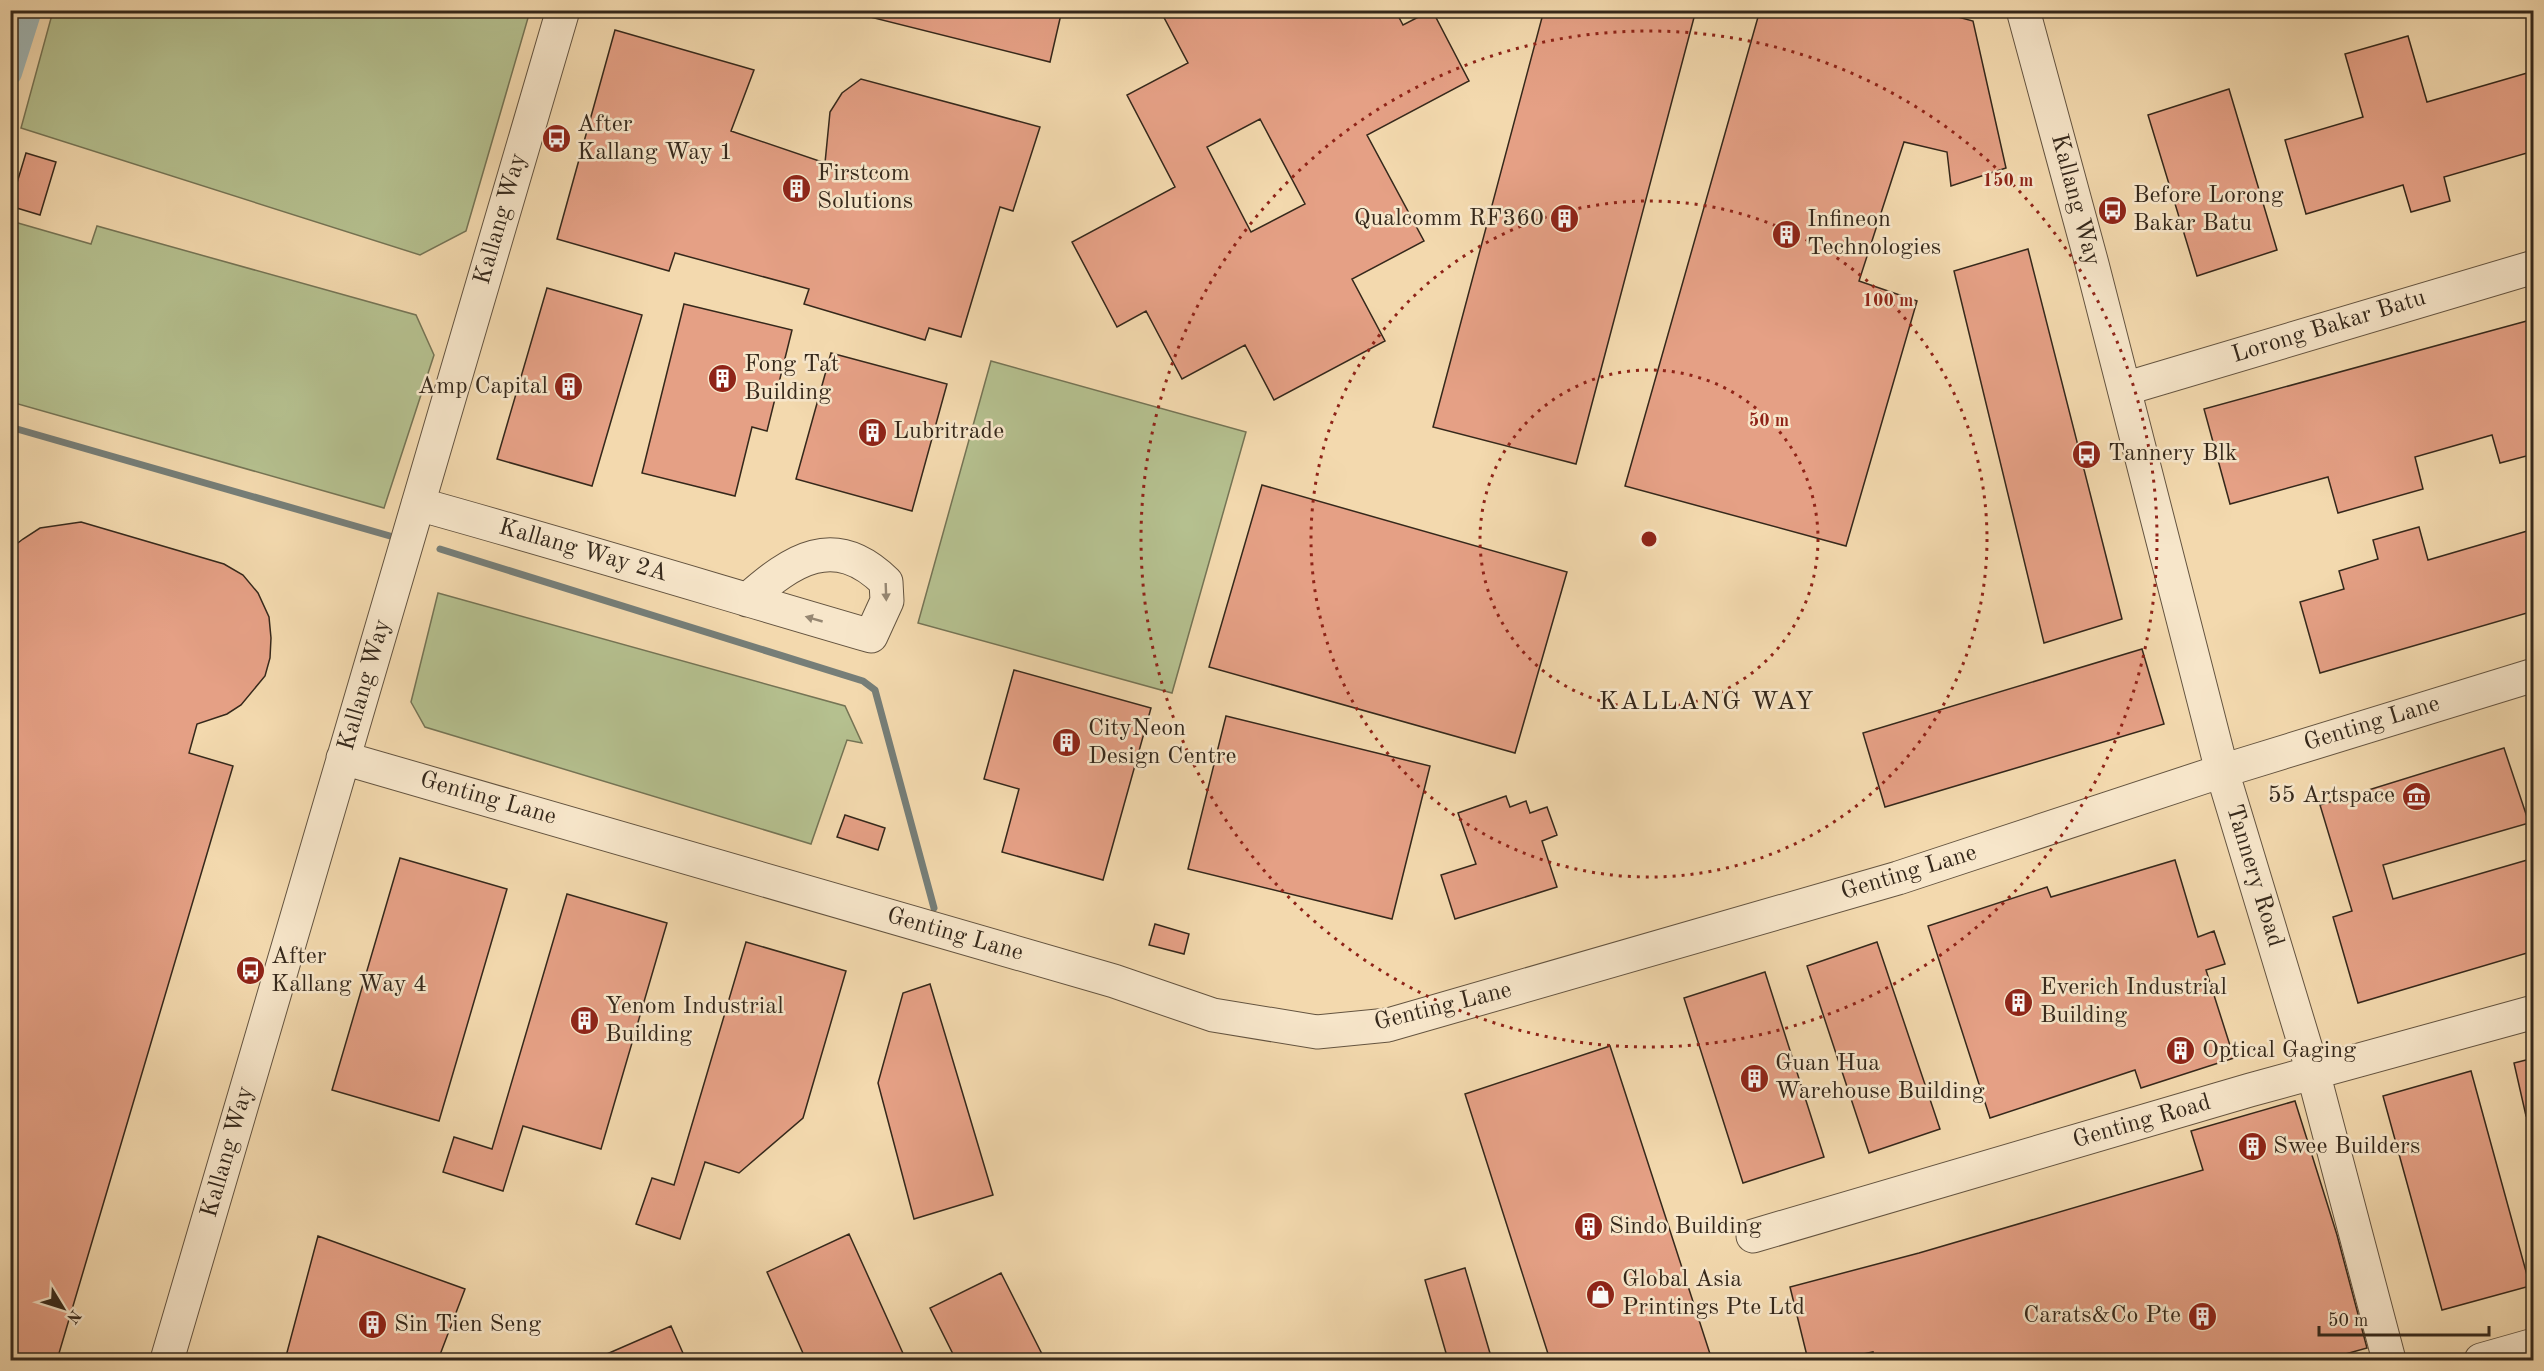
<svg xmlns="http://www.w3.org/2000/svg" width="2544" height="1371" viewBox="0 0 2544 1371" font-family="'Old Standard TT',serif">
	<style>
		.green { fill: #b5c08f; stroke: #757455; stroke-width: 1.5 }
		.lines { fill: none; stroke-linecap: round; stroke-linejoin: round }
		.stream { stroke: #767e78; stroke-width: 7 }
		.canal { stroke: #a1b7b6; stroke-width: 24 }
		.building { fill: #e5a085; stroke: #35281b; stroke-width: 1.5; fill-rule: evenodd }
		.minor-casing { stroke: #645440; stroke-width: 35 }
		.minor { stroke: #f7e6ca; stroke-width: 33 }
		.oneway { fill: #968772 }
		.ring { fill: none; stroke: #8f2418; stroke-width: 3; stroke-dasharray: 3 6 }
		.labels { text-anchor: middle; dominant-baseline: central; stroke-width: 5; stroke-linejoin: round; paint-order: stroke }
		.poi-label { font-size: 24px; fill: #35281b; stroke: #f7e6ca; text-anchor: start }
		.street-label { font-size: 24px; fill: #35281b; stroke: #f7e6ca }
		.neighbourhood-label { font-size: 26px; letter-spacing: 1.5px; fill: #35281b; stroke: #f7e6ca }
		.centre { fill: #8f2418; stroke: #f7e6ca; stroke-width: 3 }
		.ring-label { font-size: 18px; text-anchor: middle; font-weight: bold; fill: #8f2418; stroke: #f7e6ca; stroke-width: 5; stroke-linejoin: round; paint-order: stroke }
	</style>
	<rect width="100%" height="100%" fill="#f3d9ae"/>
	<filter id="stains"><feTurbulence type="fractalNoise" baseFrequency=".00333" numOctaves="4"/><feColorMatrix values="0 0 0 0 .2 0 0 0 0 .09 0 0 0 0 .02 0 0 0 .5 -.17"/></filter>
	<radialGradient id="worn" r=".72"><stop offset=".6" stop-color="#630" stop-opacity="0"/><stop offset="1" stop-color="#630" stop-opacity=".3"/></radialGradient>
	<path class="green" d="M53 11V10L530 11 466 231 420 255 21 128Z
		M11 221 91 244 97 226 416 315 434 355 384 508 11 402Z
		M991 361 1246 432 1172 693 918 623Z
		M438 593 845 706 862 743 847 740 811 844 425 727 411 702Z"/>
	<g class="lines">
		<path class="stream" d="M10 427 390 536
			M440 549 863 681 875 690 934 908"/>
		<path class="canal" d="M10 73 30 10"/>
	</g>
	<path class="building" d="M870 10H1062L1050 62 870 17Z
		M1160 10H1395L1403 25 1432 10 1469 81 1367 135 1424 241 1352 279 1385 341 1274 400 1245 345 1182 379 1146 311 1117 327 1072 242 1175 187 1127 95 1188 63ZM1260 119 1305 204 1251 232 1207 147Z
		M1544 10H1696L1576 464 1433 427Z
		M1760 10H1932L1973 21 2006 168 1951 186 1947 152 1904 142 1859 281 1917 301 1846 546 1625 486Z
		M615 30 754 70 731 131 825 163 830 112 842 93 861 79 1040 127 1013 211 1000 207 961 337 929 328 925 340 804 304 809 289 675 253 669 271 557 239Z
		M2408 36 2427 102 2534 71V151L2444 177 2450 201 2411 212 2403 185 2306 214 2285 140 2363 117 2345 54Z
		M2229 89 2277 250 2197 276 2148 115Z
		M26 153 56 162 40 215 10 206Z
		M2028 249 2122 619 2044 643 1954 271Z
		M547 288 642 315 592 486 497 459Z
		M684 304 792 330 767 431 752 427 735 496 642 473Z
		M2534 319V454L2500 463 2492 435 2415 457 2423 489 2338 513 2328 477 2230 504 2204 409Z
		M831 353 947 384 912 511 796 479Z
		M1262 485 1567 572 1515 753 1209 667Z
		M81 522 224 564 243 575 258 593 269 617 271 638 270 658 265 676 241 705 227 714 197 724 189 753 233 766 57 1360H10V549L23 539 40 528Z
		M2419 527 2428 560 2534 529V611L2320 673 2300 602 2344 589 2339 571 2378 559 2373 540Z
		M2142 649 2164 724 1885 807 1863 733Z
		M1014 670 1151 708 1103 880 1002 852 1019 789 984 779Z
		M1226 716 1430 766 1392 919 1188 869Z
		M2504 748 2529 823 2383 865 2393 899 2534 858V951L2358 1003 2333 917 2352 911 2320 805Z
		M1506 796 1510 807 1526 801 1530 813 1547 807 1557 835 1542 841 1557 887 1455 919 1441 875 1476 864 1458 813Z
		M845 815 885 828 878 850 837 837Z
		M400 858 507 889 439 1121 332 1090Z
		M2175 860 2198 937 2214 931 2225 964 2206 970 2234 1058 2141 1088 2135 1070 1990 1118 1928 926 2047 887 2051 897Z
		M567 894 667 923 601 1149 523 1126 503 1191 443 1172 454 1137 492 1149Z
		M1155 924 1189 934 1184 954 1149 945Z
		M746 942 846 971 803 1118 739 1173 705 1162 680 1239 636 1224 652 1178 674 1185Z
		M1877 942 1940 1129 1869 1153 1807 966Z
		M1765 972 1824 1157 1743 1183 1684 998Z
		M930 984 993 1195 914 1219 878 1083 903 993Z
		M1610 1046 1712 1360H1550L1465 1094Z
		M2534 1058V1115L2526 1116 2514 1063Z
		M2471 1071 2530 1286 2442 1310 2383 1096Z
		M2295 1101 2337 1235 2367 1348 2324 1360H1874L1873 1352 1835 1360H1808L1790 1287 1919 1253 2203 1170 2191 1131Z
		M849 1234 906 1360H806L767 1272Z
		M318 1236 465 1289 438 1360H285Z
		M1465 1268 1492 1360H1448L1425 1280Z
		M1001 1273 1045 1360H956L930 1308Z
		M671 1326 686 1360H593Z"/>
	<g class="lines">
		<defs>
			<path id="minor" d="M2023 10 2092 264 2222 771 2313 1072 2389 1360
				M2124 389 2534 267
				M418 504C569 546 720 592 871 636L887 601 886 582C834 531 792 560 747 600
				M343 758 1114 981 1213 1015 1317 1032 1388 1025 1898 878 2222 771 2534 675
				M1753 1236 2250 1090 2534 1012
				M167 1360 563 10
				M2481 1360 2534 1345"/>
		</defs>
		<use href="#minor" class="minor-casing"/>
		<use href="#minor" class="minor"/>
	</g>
	<defs><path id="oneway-solid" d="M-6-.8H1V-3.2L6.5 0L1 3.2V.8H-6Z" transform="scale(1.5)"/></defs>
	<g class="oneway">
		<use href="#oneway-solid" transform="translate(886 592) rotate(88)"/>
		<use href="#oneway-solid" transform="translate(814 619) rotate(-164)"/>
	</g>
	<g class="ring">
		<circle cx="1649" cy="539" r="169"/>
		<circle cx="1649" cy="539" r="338"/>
		<circle cx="1649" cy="539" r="508"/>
	</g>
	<defs>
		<symbol id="bus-disc" viewBox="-11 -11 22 22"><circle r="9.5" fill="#8f2418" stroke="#f7e6ca"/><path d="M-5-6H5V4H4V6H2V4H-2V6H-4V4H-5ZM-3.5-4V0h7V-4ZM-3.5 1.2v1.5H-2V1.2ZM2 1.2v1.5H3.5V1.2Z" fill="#fff"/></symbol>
		<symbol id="building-disc" viewBox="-11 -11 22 22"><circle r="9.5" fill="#8f2418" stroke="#f7e6ca"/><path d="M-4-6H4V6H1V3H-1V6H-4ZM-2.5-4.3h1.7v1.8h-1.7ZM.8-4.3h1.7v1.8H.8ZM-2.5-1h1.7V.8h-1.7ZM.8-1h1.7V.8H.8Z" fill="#fff"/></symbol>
		<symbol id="museum-disc" viewBox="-11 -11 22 22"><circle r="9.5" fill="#8f2418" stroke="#f7e6ca"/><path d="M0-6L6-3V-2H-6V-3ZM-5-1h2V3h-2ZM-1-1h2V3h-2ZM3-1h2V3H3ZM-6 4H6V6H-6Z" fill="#fff"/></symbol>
		<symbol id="shop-disc" viewBox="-11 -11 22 22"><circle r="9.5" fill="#8f2418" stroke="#f7e6ca"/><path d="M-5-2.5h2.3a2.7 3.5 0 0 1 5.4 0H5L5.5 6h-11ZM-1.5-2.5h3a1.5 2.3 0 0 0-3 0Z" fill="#fff"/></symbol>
	</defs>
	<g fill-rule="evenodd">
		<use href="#bus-disc" x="540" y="122" width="33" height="33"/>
		<use href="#building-disc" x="780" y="172" width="33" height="33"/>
		<use href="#bus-disc" x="2096" y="194" width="33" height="33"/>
		<use href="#building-disc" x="1548" y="202" width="33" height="33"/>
		<use href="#building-disc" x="1770" y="218" width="33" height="33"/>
		<use href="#building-disc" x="706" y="362" width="33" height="33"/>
		<use href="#building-disc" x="552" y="370" width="33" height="33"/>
		<use href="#building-disc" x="856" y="416" width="33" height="33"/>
		<use href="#bus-disc" x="2070" y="438" width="33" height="33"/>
		<use href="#building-disc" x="1050" y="726" width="33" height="33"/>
		<use href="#museum-disc" x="2400" y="780" width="33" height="33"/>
		<use href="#bus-disc" x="234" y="954" width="33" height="33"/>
		<use href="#building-disc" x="2002" y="986" width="33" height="33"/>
		<use href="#building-disc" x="568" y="1004" width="33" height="33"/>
		<use href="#building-disc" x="2164" y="1034" width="33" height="33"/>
		<use href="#building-disc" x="1738" y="1062" width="33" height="33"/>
		<use href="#building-disc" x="2236" y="1130" width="33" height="33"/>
		<use href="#building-disc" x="1572" y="1210" width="33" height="33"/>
		<use href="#shop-disc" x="1584" y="1278" width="33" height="33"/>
		<use href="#building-disc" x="2186" y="1300" width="33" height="33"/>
		<use href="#building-disc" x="356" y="1308" width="33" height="33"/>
	</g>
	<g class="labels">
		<g class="poi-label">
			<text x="577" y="125">After<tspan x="577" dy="28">Kallang Way 1</tspan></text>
			<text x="817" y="174">Firstcom<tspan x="817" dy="28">Solutions</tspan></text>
			<text x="2133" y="196">Before Lorong<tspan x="2133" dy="28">Bakar Batu</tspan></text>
			<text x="1544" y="219" text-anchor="end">Qualcomm RF360</text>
			<text x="1807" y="220">Infineon<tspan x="1807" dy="28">Technologies</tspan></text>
			<text x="744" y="365">Fong Tat<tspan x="744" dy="28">Building</tspan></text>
			<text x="548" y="387" text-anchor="end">Amp Capital</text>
			<text x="893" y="432">Lubritrade</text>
			<text x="2108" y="454">Tannery Blk</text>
			<text x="1088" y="729">CityNeon<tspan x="1088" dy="28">Design Centre</tspan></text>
			<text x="2395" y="796" text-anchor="end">55 Artspace</text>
			<text x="271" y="957">After<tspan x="271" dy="28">Kallang Way 4</tspan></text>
			<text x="2040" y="988">Everich Industrial<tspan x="2040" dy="28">Building</tspan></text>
			<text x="605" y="1007">Yenom Industrial<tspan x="605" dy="28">Building</tspan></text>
			<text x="2202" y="1051">Optical Gaging</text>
			<text x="1775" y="1064">Guan Hua<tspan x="1775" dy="28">Warehouse Building</tspan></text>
			<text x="2273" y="1147">Swee Builders</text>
			<text x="1609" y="1227">Sindo Building</text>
			<text x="1622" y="1280">Global Asia<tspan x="1622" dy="28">Printings Pte Ltd</tspan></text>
			<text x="2181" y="1316" text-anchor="end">Carats&amp;Co Pte</text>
			<text x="394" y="1325">Sin Tien Seng</text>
		</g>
		<g class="street-label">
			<text transform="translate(2075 200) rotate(75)">Kallang Way</text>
			<text transform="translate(501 219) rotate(-74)">Kallang Way</text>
			<text transform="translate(2329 327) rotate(-17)">Lorong Bakar Batu</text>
			<text transform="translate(583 551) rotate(16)">Kallang Way 2A</text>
			<text transform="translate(365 685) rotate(-74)">Kallang Way</text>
			<text transform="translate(2372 724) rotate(-17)">Genting Lane</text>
			<text transform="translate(488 799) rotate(16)">Genting Lane</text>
			<text transform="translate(1909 873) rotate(-17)">Genting Lane</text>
			<text transform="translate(2254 876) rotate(73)">Tannery Road</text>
			<text transform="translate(955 935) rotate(16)">Genting Lane</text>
			<text transform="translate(1443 1007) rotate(-14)">Genting Lane</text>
			<text transform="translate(2142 1122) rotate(-16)">Genting Road</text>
			<text transform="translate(228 1152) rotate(-74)">Kallang Way</text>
		</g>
		<g class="neighbourhood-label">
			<text x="1707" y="702">KALLANG WAY</text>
		</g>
	</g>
	<circle cx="1649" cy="539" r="9" class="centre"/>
	<g class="ring-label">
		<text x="2008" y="186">150 m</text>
		<text x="1888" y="306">100 m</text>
		<text x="1769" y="426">50 m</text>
	</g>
	<rect width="2544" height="1371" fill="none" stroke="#f3d9ae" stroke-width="36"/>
	<rect x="12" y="12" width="2520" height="1347" fill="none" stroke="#35281b" stroke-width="3"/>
	<rect x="18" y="18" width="2508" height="1335" fill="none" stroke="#35281b" stroke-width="1.5"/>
	<g transform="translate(63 1308) rotate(128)" stroke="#f7e6ca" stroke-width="4.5" paint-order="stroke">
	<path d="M0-4.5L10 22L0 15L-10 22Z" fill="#35281b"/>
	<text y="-9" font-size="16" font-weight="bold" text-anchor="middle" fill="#35281b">N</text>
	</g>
	<path d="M2319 1326v9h170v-9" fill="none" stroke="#35281b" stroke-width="3"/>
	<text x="2328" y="1326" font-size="18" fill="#35281b" stroke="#f7e6ca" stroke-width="4.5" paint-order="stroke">50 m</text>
	<rect width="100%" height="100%" filter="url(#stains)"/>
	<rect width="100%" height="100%" fill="url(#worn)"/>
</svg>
